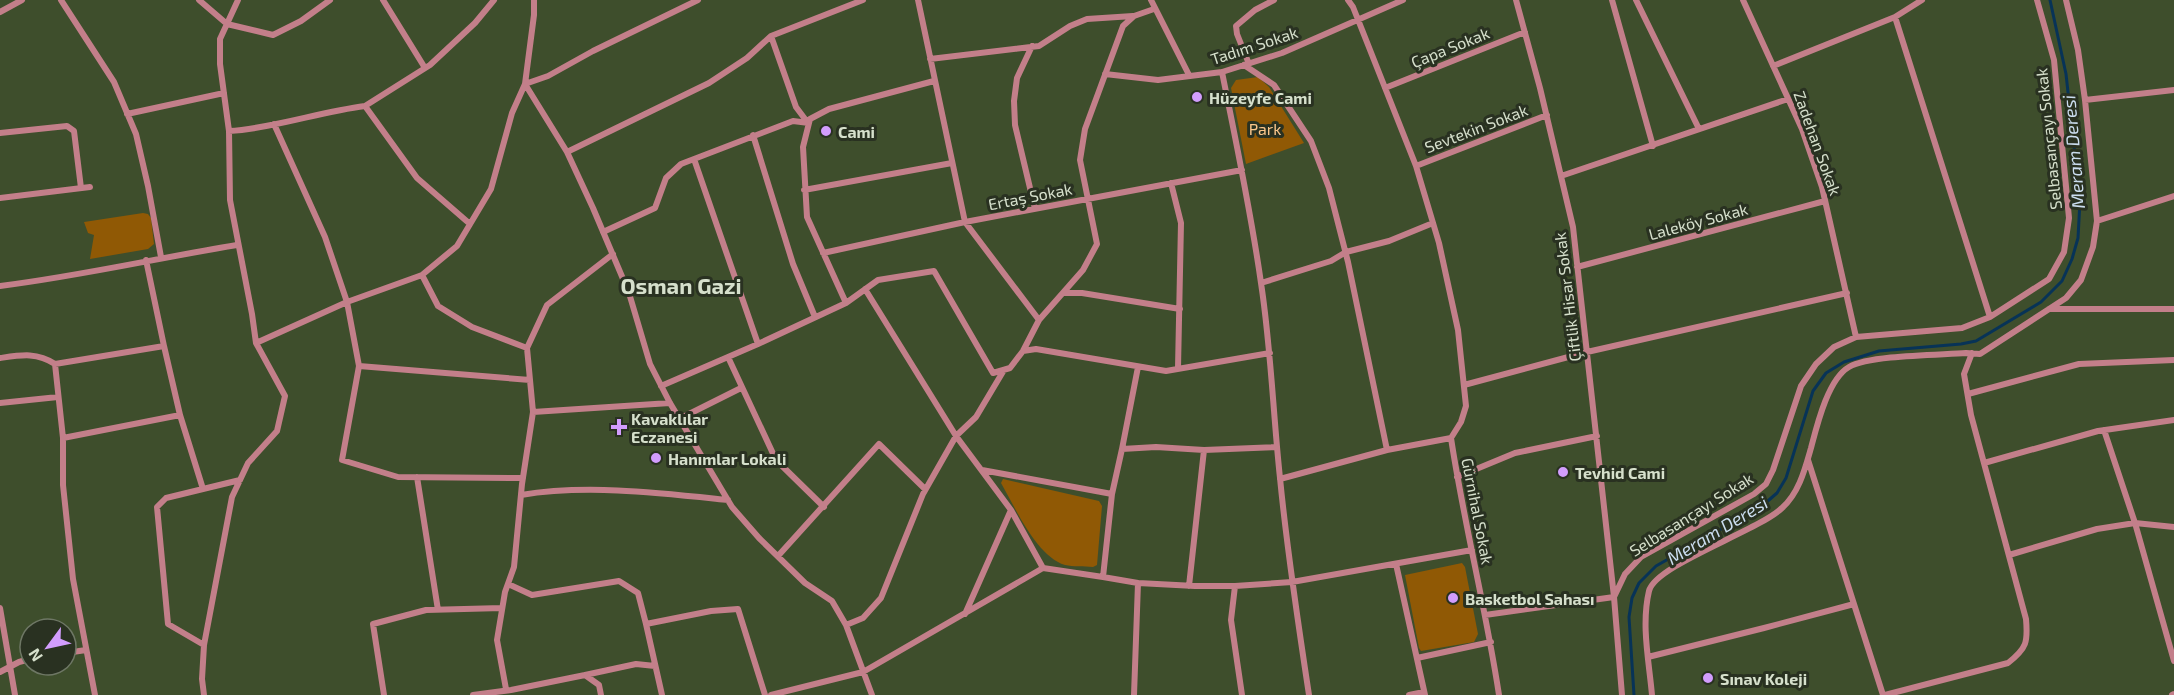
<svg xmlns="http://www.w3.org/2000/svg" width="2174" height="695" viewBox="0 0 2174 695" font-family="'Exo 2',sans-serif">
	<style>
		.green { fill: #905905 }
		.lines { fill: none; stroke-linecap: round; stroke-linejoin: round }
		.stream { stroke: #073357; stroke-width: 3 }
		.minor { stroke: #c37f8a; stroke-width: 6 }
		.poi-dot { fill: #d29dfd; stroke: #293121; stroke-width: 2 }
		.labels { text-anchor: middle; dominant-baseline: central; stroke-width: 6; stroke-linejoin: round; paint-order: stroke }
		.street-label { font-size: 16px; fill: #d6e0cc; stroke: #293121 }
		.poi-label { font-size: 16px; font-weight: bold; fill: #d6e0cc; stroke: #293121; text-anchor: start }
		.park-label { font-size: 16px; fill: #fbc68a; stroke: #293121 }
		.water-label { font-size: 18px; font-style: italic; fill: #cbddef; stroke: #293121 }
		.district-label { font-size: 22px; font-weight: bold; fill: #d6e0cc; stroke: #293121 }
	</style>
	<rect width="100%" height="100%" fill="#3e4e2c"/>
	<path class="green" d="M1258 77 1269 87 1304 143 1246 164 1231 88 1236 80Z
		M143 213 148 214 151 218 154 244 148 249 90 259 94 235 88 233 84 222Z
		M1003 479 1099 501 1102 506 1097 565 1093 567C1084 566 1073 567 1065 565 1036 556 1015 507 1001 483Z
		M1462 563 1465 567 1478 634 1474 642 1421 651 1419 648 1405 575Z"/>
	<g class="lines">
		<path class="stream" d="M1634 695 1629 617 1632 598 1639 583 1656 566 1762 506 1777 493 1786 478 1813 391 1826 373 1844 362 1879 351 1961 344 1976 341 2041 302 2062 281 2072 259 2078 238 2080 201 2066 74 2050 0"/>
		<path class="minor" d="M61 0 114 82 136 134 148 186 161 257
			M199 0 227 24 273 35 301 21 330 0
			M383 0 425 68
			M534 0V15L525 84 567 152 593 208 629 293 650 364 670 403 732 507 759 538 805 583 832 601 846 625 872 695
			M918 0 965 222 1039 320
			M1151 0 1189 75
			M1612 0 1653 146
			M1636 0 1699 129
			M1743 0 1802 129 1822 187 1856 337
			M0 12 22 0
			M1895 17 1990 317
			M771 36 796 107 808 123
			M1032 46 1017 78 1014 101 1015 125 1035 209
			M930 59 1039 46 1070 26 1087 19 1133 16
			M1249 64 1237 34 1236 26 1255 10 1274 0
			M1244 65 1274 85 1311 141 1329 188 1348 262 1387 450
			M1773 66 1895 17 1922 0
			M1222 72C1236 142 1251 212 1261 283 1271 348 1273 413 1280 478 1287 551 1298 623 1309 695
			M1105 74 1158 80 1222 72 1282 53 1403 0
			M1385 88 1525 32
			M2085 100 2174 90
			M127 114 224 93
			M229 131C275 128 319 112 365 106
			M0 133 67 126 74 131 81 188
			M753 135 793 264 815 317
			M567 152 709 83 747 58 771 36 863 0
			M694 159 758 344
			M1416 166 1547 115
			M1561 176 1788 99
			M1171 183 1181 223 1178 368
			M804 190 952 163
			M0 198 90 187
			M2097 221 2174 196
			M470 224 417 178 365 106 430 65 475 23 494 0
			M603 232 655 208 666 178 681 164 793 121 809 123
			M823 253 965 222 1242 170
			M146 260 164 346
			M1577 267 1825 201
			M422 275 347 302 359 366 342 460 398 477 523 478
			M1261 283 1331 261 1346 252 1389 241 1433 223
			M0 286C80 276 158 258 237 245
			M865 289 956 436 976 417 1004 370
			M1063 293H1082L1180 309
			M846 303 807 217 803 147 810 119 829 109 934 81
			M2049 309H2174
			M256 343 347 302 325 237 274 124
			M527 348 472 327 438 306 422 275 457 246 491 189 512 113 525 84 548 76 593 51 698 0
			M1023 351 1036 349 1166 371 1270 353
			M728 357 776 460 824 507
			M0 358C21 355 37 352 55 364L164 346 180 415
			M55 364 63 438
			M359 366 530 380
			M1464 385 1587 352 1847 293
			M661 386 758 344 846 303 878 280 934 271 993 373 1010 368 1023 351 1039 320 1083 270 1097 244 1080 160 1085 129 1123 26 1134 16 1154 9
			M1968 394 2079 364 2174 360
			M0 403 58 397
			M533 412 527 348 547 305 613 254
			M679 419 741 388
			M2104 430 2135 523 2174 661
			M1451 438C1464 524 1486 609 1499 695
			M1122 449 1138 367
			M1808 460 1883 695
			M1984 463 2098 431 2174 420
			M982 470 1112 494
			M417 477 438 610
			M1457 477 1515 453 1597 436
			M1280 479 1387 450 1451 438 1461 422 1466 406 1458 330 1439 243 1416 166 1353 7 1348 0
			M203 489 166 498 157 507 168 624 204 645
			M521 495C587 484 661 493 728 500
			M1011 510 1043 568
			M2009 555 2097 529 2135 523 2174 527
			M778 556 879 444 925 489
			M1396 564 1425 695
			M1138 583 1103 577 1112 494 1122 449 1156 447 1204 450
			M508 584 532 595 619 581 638 593 646 624
			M1189 586 1204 450 1277 447
			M1235 586 1292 582 1472 550
			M0 608 15 695
			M1485 615 1614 597 1573 227 1540 88 1516 0
			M846 625 863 618 881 598 923 494 956 436 1011 510 965 614
			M66 653 86 650
			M1648 657 1764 628 1854 604
			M1417 658 1491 642
			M0 672 19 662 30 659
			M585 675 636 664 655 666
			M506 689 497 640 505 592 514 567 522 484 533 412 670 403
			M95 695 73 579 63 485V438L180 415 203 489 240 480
			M204 695 202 679 204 645 232 497 248 463 277 431 285 396 256 343 252 314 230 200 229 131 220 64V39L238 0
			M384 695 373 624 426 610 502 608
			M473 695 511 690 585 675 599 685 601 695
			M662 695 646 624 711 611 738 609 765 695
			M771 695 863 672 1043 568 1103 577
			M1134 695 1138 583 1195 586H1235L1231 620 1242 695
			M1409 695 1424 692
			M1622 695 1614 597 1625 574 1641 557 1754 494 1766 484 1773 470 1801 386 1816 364 1834 347 1856 337 1962 328 1990 317 2049 279 2064 252 2069 218 2054 60 2037 0
			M1652 695C1649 661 1641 625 1649 591 1655 565 1758 531 1782 508 1799 493 1805 469 1811 448 1817 425 1828 379 1849 367 1870 355 1940 355 1966 353L1980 354 2066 298 2081 280 2093 247 2097 221 2085 100 2078 50 2066 0
			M1885 695 2008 663C2027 648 2028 642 2026 619L1971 415 1964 374 1972 353
			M2172 695 2174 694"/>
	</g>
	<g class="poi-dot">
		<circle cx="1197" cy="97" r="6"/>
		<circle cx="826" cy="131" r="6"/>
		<path d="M616 418h6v6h6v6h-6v6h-6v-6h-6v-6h6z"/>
		<circle cx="656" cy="458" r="6"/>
		<circle cx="1563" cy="472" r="6"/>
		<circle cx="1453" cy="598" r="6"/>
		<circle cx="1708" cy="678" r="6"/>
	</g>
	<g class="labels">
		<g class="street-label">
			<text transform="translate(1254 45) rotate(-18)">Tadım Sokak</text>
			<text transform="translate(1450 47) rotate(-22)">Çapa Sokak</text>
			<text transform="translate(1476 128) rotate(-21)">Sevtekin Sokak</text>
			<text transform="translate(2048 139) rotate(-96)">Selbasançayı Sokak</text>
			<text transform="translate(1818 143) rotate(70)">Zadehan Sokak</text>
			<text transform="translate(1030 196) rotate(-11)">Ertaş Sokak</text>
			<text transform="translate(1698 221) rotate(-15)">Laleköy Sokak</text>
			<text transform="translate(1567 297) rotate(-97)">Çiftlik Hisar Sokak</text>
			<text transform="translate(1478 511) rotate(79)">Gürnihal Sokak</text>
			<text transform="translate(1691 514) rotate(-32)">Selbasançayı Sokak</text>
		</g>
		<g class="poi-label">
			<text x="1209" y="97">Hüzeyfe Cami</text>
			<text x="838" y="131">Cami</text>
			<text x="631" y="418">Kavaklılar<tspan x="631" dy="18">Eczanesi</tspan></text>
			<text x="668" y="458">Hanımlar Lokali</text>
			<text x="1575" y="472">Tevhid Cami</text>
			<text x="1465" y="598">Basketbol Sahası</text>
			<text x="1720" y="678">Sınav Koleji</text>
		</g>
		<g class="park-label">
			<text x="1265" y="128">Park</text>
		</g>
		<g class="water-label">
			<text transform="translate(2073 152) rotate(-95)">Meram Deresi</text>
			<text transform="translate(1717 530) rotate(-31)">Meram Deresi</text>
		</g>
		<g class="district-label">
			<text x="681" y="285">Osman Gazi</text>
		</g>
	</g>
	<g transform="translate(48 647) rotate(237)"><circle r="28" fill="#293121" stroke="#6e7765" stroke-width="1.5"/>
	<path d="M0-4.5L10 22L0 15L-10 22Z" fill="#d29dfd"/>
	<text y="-9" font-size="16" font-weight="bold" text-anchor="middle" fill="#d6e0cc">N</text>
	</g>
</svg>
